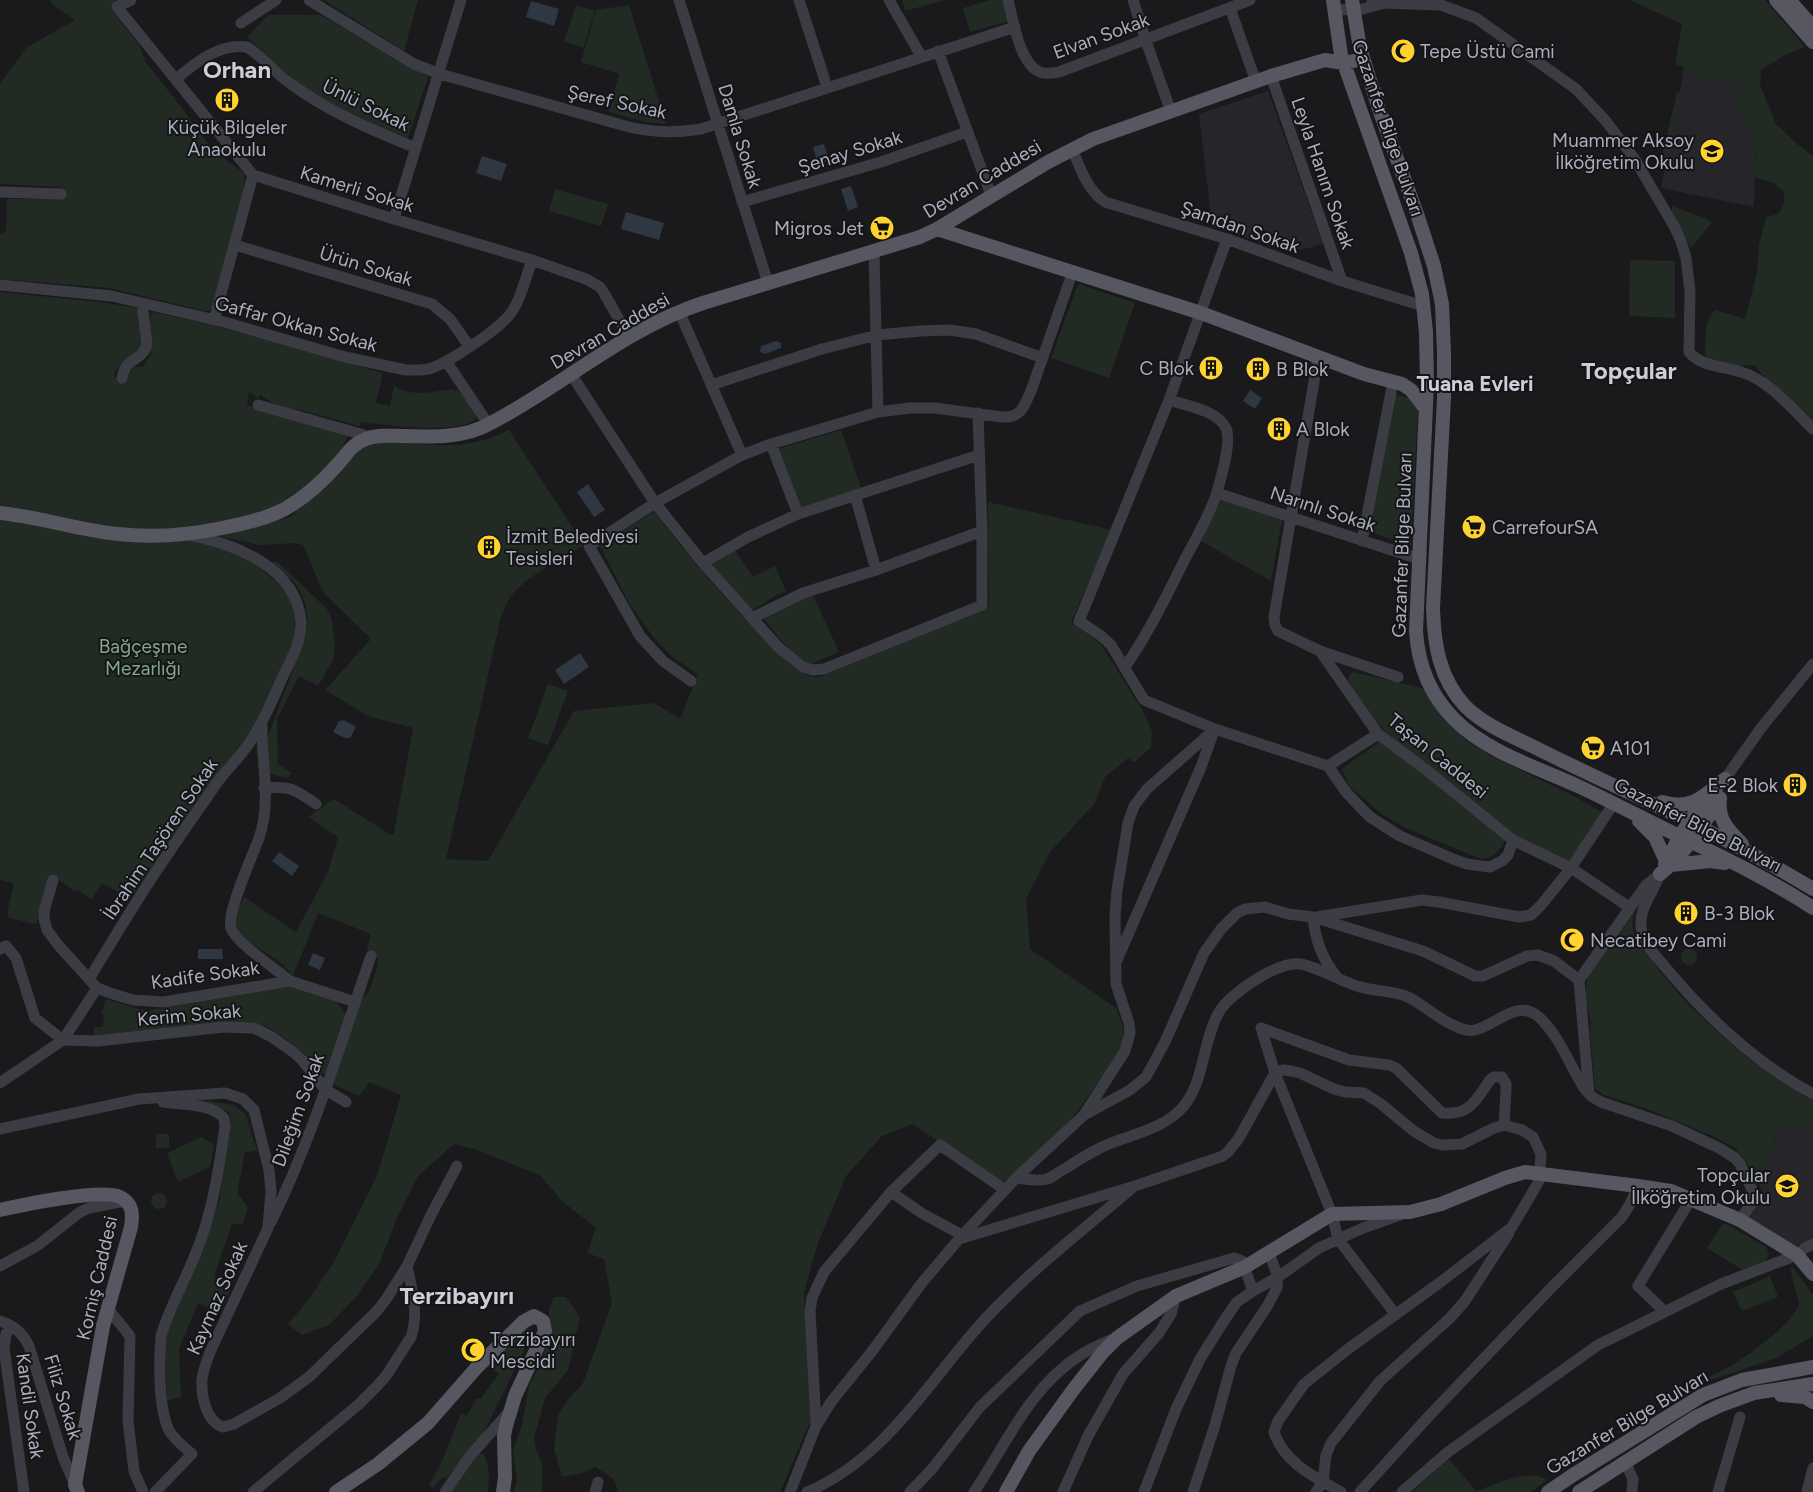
<svg xmlns="http://www.w3.org/2000/svg" width="1813" height="1492" viewBox="0 0 1813 1492" font-family="Figtree,sans-serif">
	<style>
		.built { fill: #26262a }
		.green { fill: #212b24 }
		.water { fill: #2e3742 }
		.lines { fill: none; stroke-linecap: round; stroke-linejoin: round }
		.minor { stroke: #3c3d44; stroke-width: 11 }
		.major { stroke: #565761; stroke-width: 14 }
		.labels { text-anchor: middle; dominant-baseline: central; stroke-width: 4; stroke-linejoin: round; paint-order: stroke }
		.street-label { font-size: 19px; fill: #abafbd; stroke: #151518 }
		.poi-label { font-size: 19px; fill: #abafbd; stroke: #151518; text-anchor: start }
		.park-label { font-size: 19px; fill: #81a989; stroke: #151518 }
		.quarter-label { font-size: 21px; font-weight: bold; fill: #cdcfd8; stroke: #151518 }
		.district-label { font-size: 24px; font-weight: bold; fill: #cdcfd8; stroke: #151518 }
	</style>
	<rect width="100%" height="100%" fill="#1a1a1d"/>
	<path class="built" d="M1683 74 1729 82 1756 139 1754 207 1661 188Z
		M1268 91 1323 244 1305 249 1281 250 1212 226 1199 114Z
		M1806 1122 1813 1129V1239L1794 1247 1748 1218 1764 1196 1756 1176 1770 1156 1775 1135Z"/>
	<path class="green" d="M51 0H123L110 8 140 46 145 61 185 112 212 149 245 174C242 218 224 265 212 307L209 311H205L109 288 0 279V235L6 231 7 199H61V187L0 184V84L26 48 75 20 51 3Z
		M324 0H418L404 51Z
		M902 0H945L905 11Z
		M991 0H1002L1009 21 970 32 963 8Z
		M1630 0H1765L1805 47 1785 55 1761 70 1760 85 1776 124 1796 143 1813 156V432L1754 365C1741 366 1714 365 1705 355 1706 341 1703 318 1716 310L1745 319 1757 273 1759 245 1766 217 1779 214 1784 203V192L1774 183 1755 177 1756 139 1729 82 1683 74 1684 67 1675 64 1682 24Z
		M576 5 595 11 583 48 564 41Z
		M629 5 666 124 645 122 609 112 619 74 581 62 596 10Z
		M269 15H321L401 62 416 69 428 77 408 138C379 128 350 118 324 101 296 84 271 59 247 37Z
		M1677 92H1680L1666 163 1661 160Z
		M555 189 608 204 601 226 549 211Z
		M1672 205C1685 213 1700 214 1712 222L1691 248 1672 211Z
		M1630 260 1675 261V318L1629 316Z
		M1078 284 1135 303 1109 378 1051 358Z
		M0 292 100 302 138 308C139 319 143 333 141 344 139 359 117 359 114 377L126 379 133 367H143L151 354 150 315 153 312 220 327 383 373 376 403 390 406 394 386C404 393 420 394 432 392 448 390 459 385 470 402 474 408 477 412 476 419 457 435 387 425 362 422L359 426C345 422 330 418 316 414 297 408 276 410 261 394L258 398 250 392 248 395 247 405 348 434 341 453 325 471 286 503 271 509 187 535 229 547 257 565 286 591 292 603 296 616 294 645 247 741 221 770 130 899 102 883 92 899 77 890 75 892 52 875 39 909 37 923 35 924 10 918 7 914 14 883 0 880Z
		M1395 394 1408 398 1418 407 1411 545 1369 532Z
		M509 430 584 545C562 558 526 577 511 596 506 603 504 610 501 617L446 859 488 861 574 711 654 703 680 719 698 674 673 657 654 638 629 603 600 546 654 511C687 555 722 596 761 635 775 649 788 666 807 675 813 678 819 677 825 675L989 607 988 502 1112 530 1071 622 1089 634 1102 646 1144 713 1152 732 1151 748 1134 762 1128 758 1105 777 1095 803 1050 852 1026 899 1030 949 1116 1008 1123 1027 1124 1039 1120 1051 1110 1066 1079 1109 1057 1136 1021 1168 1002 1182 912 1124 882 1136 846 1176 818 1243 804 1292 810 1422 780 1492H618L614 1479 595 1467 583 1473 562 1477 554 1449 558 1416 566 1402 583 1383 612 1303 604 1259 587 1253 596 1228 562 1201 541 1176 478 1150 454 1144 418 1176 397 1218 379 1264 356 1297 329 1325 302 1335 288 1324 306 1303 334 1262 377 1176 401 1095 369 1082 359 1096 333 1084 360 1000 369 992 377 968 378 959 375 954 367 950 371 934 318 913 293 976C289 971 284 966 280 962 266 951 240 941 236 923 235 914 241 904 244 897L296 932 328 872 338 837 308 817 334 799 391 835 394 833 413 728 368 716 325 690 371 639 323 592 303 545 296 543 260 545 214 535 291 517 301 505 357 451C383 436 405 444 433 445 461 447 485 442 509 430Z
		M841 430 861 488 800 507 778 449Z
		M1221 500 1282 520 1271 581 1201 541Z
		M735 550 753 577 775 566 786 591 776 595 752 611 712 565Z
		M273 562H278L327 609 332 620 335 648 333 660 318 686 299 676 277 719 278 764 292 773 288 778 269 774 268 736 306 636C310 615 306 594 290 578 284 573 276 569 273 562Z
		M812 593 839 652 811 664C790 655 777 635 763 617Z
		M1353 672 1422 688 1442 717 1466 740 1493 757 1570 794 1604 813 1571 861 1566 862 1527 844 1385 732 1354 694 1348 683 1349 675Z
		M548 684 568 691 548 745 528 738Z
		M1379 742 1383 743 1506 840C1499 850 1494 859 1481 859L1406 828 1383 815 1350 787 1342 769Z
		M1639 899C1636 908 1631 918 1633 928 1635 940 1643 949 1650 958 1686 1010 1757 1071 1813 1101V1129L1806 1122 1775 1135 1770 1156 1756 1176 1735 1148 1717 1138 1645 1108 1604 1095 1595 1089 1590 1033 1591 1022 1585 997 1588 974Z
		M1681 957a8 8 0 1 1 16 0a8 8 0 1 1-16 0Z
		M287 986 337 1002 345 1013V1018L325 1074 319 1072 305 1055 286 1039 268 1027 251 1022H223L94 1038V1027H103L104 1015 101 1014 106 999 142 1010 160 1009Z
		M203 1100 234 1105 246 1115 257 1151 245 1152 237 1193 248 1207 243 1224H232L214 1276 231 1287 220 1313 198 1303 179 1349 181 1397 167 1401 165 1343 168 1331 196 1265 219 1202 231 1120 229 1112Z
		M156 1134H169V1148H156Z
		M201 1137 214 1145 210 1167 178 1182 167 1153Z
		M151 1201a8 8 0 1 1 16 0a8 8 0 1 1-16 0Z
		M1723 1224H1726L1766 1247 1769 1254 1765 1262 1746 1272 1707 1248Z
		M1793 1267 1813 1295V1336L1776 1358 1714 1379 1695 1383C1705 1378 1717 1374 1727 1368 1746 1357 1794 1324 1799 1303L1790 1269Z
		M1770 1276 1778 1297 1742 1311 1733 1292Z
		M554 1297H566L580 1317 568 1370 545 1398 534 1438 536 1449 542 1464V1492H514L517 1478 513 1451 522 1425 529 1386 542 1360 549 1332V1309Z
		M529 1329 533 1332 483 1434 446 1479 443 1477 433 1488 429 1485 443 1459 461 1414 467 1416 476 1399H481C486 1390 493 1383 499 1374L483 1364 522 1330Z
		M479 1454H483C490 1463 490 1481 487 1492H450L472 1459Z
		M1449 1459 1476 1491C1494 1485 1530 1467 1547 1480L1531 1492H1412Z"/>
	<path class="water" d="M531 1 559 9 554 26 526 17Z
		M824 144 829 161 818 165 813 147Z
		M482 156 507 164 501 181 476 173Z
		M851 186 858 207 848 211 841 189Z
		M626 212 664 223 659 240 621 229Z
		M776 341 781 343V348L765 354 760 352 761 346Z
		M1250 390 1262 398 1255 409 1243 401Z
		M588 484 605 510 594 517 577 492Z
		M580 653 589 667 564 684 555 670Z
		M344 720 356 727 350 738H345L333 732 339 721Z
		M279 852 299 866 292 876 272 861Z
		M198 949H222L223 959H198Z
		M313 953 325 958 320 970 308 965Z"/>
	<g class="lines">
		<path class="minor" d="M131 0 117 7 253 175 394 219 532 260 586 279 600 287 604 293 629 337
			M309 0 414 64 440 74 629 127C654 133 676 133 701 129L1015 27
			M679 0 768 283
			M799 0 827 87
			M889 0 921 56
			M1008 0C1013 20 1020 68 1043 73 1049 74 1054 73 1059 72L1250 0
			M1133 0 1145 38 1171 112
			M1372 0 1384 3 1441 5 1476 18 1576 89 1605 120 1634 158 1674 226 1681 241 1686 258 1690 291 1689 352C1701 367 1724 366 1741 372 1770 381 1791 408 1813 429
			M1230 8 1256 82
			M1335 10 1363 9 1384 3
			M241 23 276 0
			M938 51 991 195
			M1271 76 1342 281
			M176 79C195 63 219 43 247 47 263 57 275 73 291 84 329 112 372 130 416 148
			M1072 148C1080 168 1087 190 1105 202L1227 239 1342 281 1423 306
			M0 192 61 194
			M742 202 881 162 967 132
			M394 219 461 0
			M1227 239 1169 400 1079 621 1100 635 1111 645 1144 700 1215 729 1328 766 1346 792 1360 807 1370 817 1400 836 1453 859 1467 864 1490 867 1502 861 1508 855 1513 840
			M235 245 432 304 450 319 469 346
			M874 252 878 412
			M0 285 112 296 224 322 345 357 406 370C415 370 424 371 432 368 452 360 502 328 513 310 522 296 526 276 532 260
			M679 311 742 455
			M214 320 253 175
			M1318 358 1274 617 1275 625 1278 631 1320 651 1378 734 1425 769 1513 840 1571 868 1629 907
			M446 361 489 425
			M571 374 655 503 703 563 778 647 803 667 813 670 824 669 982 605V531L978 413
			M122 378C126 355 142 363 147 344L142 303
			M711 385 822 349 877 335 921 331 950 330 976 334 1043 358
			M258 405 371 437
			M771 444 798 514
			M1217 493 1419 559
			M855 495 876 570
			M1362 541 1393 382
			M703 563 748 537 798 514 979 455
			M752 618 803 593 876 570 982 531
			M1320 651 1398 677
			M1125 667C1148 634 1166 597 1184 561 1195 540 1211 513 1217 492 1221 478 1232 441 1226 428 1217 410 1187 406 1169 400
			M691 681 663 661 640 636 589 546 655 503 742 455 771 444 878 412 910 408H935L1002 417C1022 418 1024 406 1031 391L1073 271
			M262 724C261 762 272 801 259 838 253 855 226 913 231 928 236 943 276 969 290 981
			M1328 766 1378 734
			M1725 779 1761 728 1813 664
			M264 788C291 786 294 789 316 804
			M1660 874C1654 892 1639 907 1641 927 1642 943 1656 956 1666 968 1707 1017 1757 1064 1813 1094
			M53 880 44 911V918L47 930 59 946 89 979 97 988 110 993 133 1000 164 1002 290 981 355 1002
			M1313 917C1315 940 1322 959 1337 977
			M1317 917 1422 900 1439 902 1519 917 1531 915 1542 904 1571 868 1614 803
			M0 949 6 946 16 958 35 1018 63 1040 98 1041 223 1027 254 1028 272 1037 293 1052 302 1060 325 1089 346 1102
			M1117 960 1201 767 1214 731
			M89 979C111 943 133 906 157 870 177 840 198 810 219 780 230 766 243 754 252 739 265 719 274 696 284 674 292 658 302 640 301 621 296 567 235 544 189 535
			M0 1083 63 1040 97 988
			M1589 1094 1579 980 1646 885 1660 874
			M1088 1113 1130 1090 1146 1077 1165 1042 1204 953 1221 929 1237 913 1245 909 1265 907 1288 914 1313 917 1423 951 1475 976H1483L1527 956 1538 955 1554 961 1579 980
			M0 1129 139 1099 225 1093 243 1099 254 1110 269 1170 271 1191 268 1228 210 1352C207 1361 203 1370 202 1379 201 1395 206 1422 223 1427L234 1424 280 1398 309 1377 377 1311 387 1298 407 1266 431 1215 457 1166
			M1016 1178C1025 1179 1038 1182 1047 1179 1052 1178 1058 1172 1063 1170 1076 1161 1088 1154 1102 1147 1128 1135 1163 1130 1183 1107 1205 1081 1202 1042 1219 1012 1229 994 1279 960 1301 964 1320 968 1338 980 1357 986 1374 992 1392 990 1408 997 1424 1005 1437 1018 1453 1025 1459 1028 1468 1032 1475 1030 1497 1025 1518 997 1540 1018 1560 1037 1570 1066 1584 1088L1591 1096 1601 1102 1672 1126 1719 1148 1735 1158 1740 1164 1754 1194 1752 1203 1740 1220
			M271 1222C313 1137 340 1045 371 956
			M962 1235 923 1214 891 1192 940 1145 1005 1190
			M959 1239 1135 1186 1223 1156 1228 1152 1239 1138 1275 1073 1283 1070 1291 1071 1300 1073 1334 1089 1345 1092 1364 1093 1381 1104 1415 1132 1434 1143 1443 1145 1462 1144 1494 1128 1504 1125 1522 1130 1533 1137 1541 1154 1539 1181 1512 1227 1442 1281 1348 1349 1304 1384 1278 1421 1274 1432C1284 1463 1315 1477 1341 1492
			M0 1266 37 1246 80 1212 89 1208 125 1201
			M108 1309 130 1336 128 1421 134 1471 143 1492
			M1664 1311 1638 1286 1691 1199
			M1396 1315 1338 1239 1332 1214 1275 1073 1261 1028 1349 1060 1389 1065 1396 1068 1442 1113C1470 1116 1476 1100 1490 1080L1494 1077H1502L1506 1084V1089L1504 1125
			M0 1321C13 1325 23 1333 29 1346L63 1457 75 1485
			M11 1326 6 1334 4 1348 24 1492
			M816 1425 810 1311 812 1298 824 1272 891 1192
			M1625 1462 1633 1479 1632 1492
			M155 1492 192 1454C184 1447 176 1441 170 1432 158 1411 159 1361 161 1336 170 1306 186 1279 197 1250 213 1210 219 1168 225 1126L224 1118C211 1103 181 1105 163 1102
			M253 1492 358 1405 376 1387 386 1376 411 1337C419 1314 412 1289 407 1266
			M445 1492 469 1457 510 1411
			M595 1492 598 1482
			M790 1492 816 1426 831 1402 873 1350 921 1284 959 1239 1016 1178 1084 1115 1125 1051 1130 1033 1129 1023 1116 984 1115 917 1117 890 1128 823 1134 806 1147 789 1215 729
			M807 1492C888 1458 930 1378 987 1317 1031 1270 1083 1230 1132 1188
			M910 1492 932 1469 980 1407 1080 1311 1137 1286 1234 1258 1242 1261 1253 1291
			M974 1492C1006 1445 1029 1388 1079 1356 1089 1349 1102 1344 1113 1339
			M1063 1492 1088 1436 1123 1374 1159 1333 1171 1314 1176 1296
			M1144 1492 1176 1409 1200 1359 1225 1319 1237 1302 1253 1291 1278 1277 1319 1248 1363 1228 1400 1215
			M1193 1492 1215 1425 1231 1366 1236 1353 1268 1305 1277 1288 1278 1277 1269 1253
			M1316 1492 1323 1482 1326 1455 1331 1443 1380 1381 1450 1318 1465 1301 1509 1233
			M1360 1492 1429 1416 1552 1287 1622 1217 1630 1204 1638 1186
			M1402 1492 1448 1452 1598 1345 1721 1284 1797 1255 1805 1248 1813 1244
			M1718 1492 1740 1417
			M1807 1492 1813 1468"/>
		<path class="major" d="M1333 0 1341 55 1411 253 1422 294 1426 332 1427 383 1416 631C1418 664 1430 695 1454 719 1486 752 1539 768 1580 787 1614 803 1646 820 1679 836 1725 858 1770 880 1813 908
			M1352 0 1360 48 1379 109 1418 217 1434 266 1442 304 1444 353V398L1433 608C1434 644 1439 678 1465 706 1483 724 1507 734 1530 745 1552 756 1575 767 1598 778 1671 812 1744 847 1813 889
			M1776 0 1813 42
			M1789 0 1813 27
			M937 229 1201 313 1364 374 1402 384 1411 390 1425 408
			M0 513C40 517 78 530 118 534 153 538 188 535 222 528 243 524 266 519 285 509 304 498 323 481 338 464 347 454 352 444 366 439 378 434 392 436 404 436 434 437 465 438 491 423 564 385 624 329 703 303L920 237 937 229 1048 162 1093 139 1271 76 1325 60 1344 63 1363 59
			M1720 798C1717 819 1728 830 1742 844
			M1662 802C1691 811 1704 796 1725 779
			M1639 821 1655 837 1666 861
			M1665 864 1680 836 1706 797
			M1671 865 1710 861 1725 863
			M1660 874C1685 854 1702 826 1720 799
			M0 1210C22 1205 102 1188 120 1197 133 1203 133 1215 131 1227L103 1326 75 1485 78 1492
			M1781 1395 1805 1397 1813 1402
			M336 1492 378 1464 428 1423 478 1366 523 1322 534 1316 543 1321 545 1331 515 1396 506 1426 504 1436 505 1477 503 1492
			M1006 1492 1029 1451 1073 1390 1103 1352 1117 1338 1176 1296 1245 1267 1332 1214 1410 1212 1441 1204 1505 1178 1525 1172 1638 1186 1671 1191 1740 1220 1797 1255 1813 1274
			M1548 1492 1573 1475 1703 1395 1742 1380 1813 1367
			M1579 1492 1696 1417 1719 1406 1754 1393 1813 1384"/>
	</g>
	<defs>
		<symbol id="mosque-disc" viewBox="-11 -11 22 22"><circle r="9.5" fill="#ffd32f" stroke="#151518"/><path d="M3.5-4.9A6 6 0 1 0 3.5 4.9A5 5 0 1 1 3.5-4.9Z" fill="#111"/></symbol>
		<symbol id="building-disc" viewBox="-11 -11 22 22"><circle r="9.5" fill="#ffd32f" stroke="#151518"/><path d="M-4-6H4V6H1V3H-1V6H-4ZM-2.5-4.3h1.7v1.8h-1.7ZM.8-4.3h1.7v1.8H.8ZM-2.5-1h1.7V.8h-1.7ZM.8-1h1.7V.8H.8Z" fill="#111"/></symbol>
		<symbol id="school-disc" viewBox="-11 -11 22 22"><circle r="9.5" fill="#ffd32f" stroke="#151518"/><path d="M0-5L7-2L0 1L-7-2ZM-4 1L0 2.5L4 1V4Q0 6-4 4Z" fill="#111"/></symbol>
		<symbol id="supermarket-disc" viewBox="-11 -11 22 22"><circle r="9.5" fill="#ffd32f" stroke="#151518"/><path d="M-6-5.5h2.5l.6 2H6L4.5 2H-2.5L-4.4-4H-6ZM-1.5 3.2a1.3 1.3 0 1 0 .1 0ZM3 3.2a1.3 1.3 0 1 0 .1 0Z" fill="#111"/></symbol>
	</defs>
	<g fill-rule="evenodd">
		<use href="#mosque-disc" x="1389" y="37" width="28" height="28"/>
		<use href="#building-disc" x="213" y="86" width="28" height="28"/>
		<use href="#school-disc" x="1698" y="137" width="28" height="28"/>
		<use href="#supermarket-disc" x="868" y="214" width="28" height="28"/>
		<use href="#building-disc" x="1197" y="354" width="28" height="28"/>
		<use href="#building-disc" x="1244" y="355" width="28" height="28"/>
		<use href="#building-disc" x="1265" y="415" width="28" height="28"/>
		<use href="#supermarket-disc" x="1460" y="513" width="28" height="28"/>
		<use href="#building-disc" x="475" y="533" width="28" height="28"/>
		<use href="#supermarket-disc" x="1579" y="734" width="28" height="28"/>
		<use href="#building-disc" x="1781" y="771" width="28" height="28"/>
		<use href="#building-disc" x="1672" y="899" width="28" height="28"/>
		<use href="#mosque-disc" x="1558" y="926" width="28" height="28"/>
		<use href="#school-disc" x="1773" y="1172" width="28" height="28"/>
		<use href="#mosque-disc" x="459" y="1336" width="28" height="28"/>
	</g>
	<g class="labels">
		<g class="street-label">
			<text transform="translate(1101 36) rotate(-20)">Elvan Sokak</text>
			<text transform="translate(617 102) rotate(12)">Şeref Sokak</text>
			<text transform="translate(366 105) rotate(26)">Ünlü Sokak</text>
			<text transform="translate(1388 128) rotate(71)">Gazanfer Bilge Bulvarı</text>
			<text transform="translate(740 136) rotate(73)">Damla Sokak</text>
			<text transform="translate(850 152) rotate(-17)">Şenay Sokak</text>
			<text transform="translate(1323 173) rotate(71)">Leyla Hanım Sokak</text>
			<text transform="translate(982 179) rotate(-31)">Devran Caddesi</text>
			<text transform="translate(357 189) rotate(17)">Kamerli Sokak</text>
			<text transform="translate(1240 227) rotate(19)">Şamdan Sokak</text>
			<text transform="translate(366 266) rotate(17)">Ürün Sokak</text>
			<text transform="translate(296 324) rotate(15)">Gaffar Okkan Sokak</text>
			<text transform="translate(610 331) rotate(-30)">Devran Caddesi</text>
			<text transform="translate(1323 509) rotate(18)">Narınlı Sokak</text>
			<text transform="translate(1402 545) rotate(-88)">Gazanfer Bilge Bulvarı</text>
			<text transform="translate(1438 756) rotate(39)">Taşan Caddesi</text>
			<text transform="translate(1698 825) rotate(27)">Gazanfer Bilge Bulvarı</text>
			<text transform="translate(160 839) rotate(-56)">İbrahim Taşören Sokak</text>
			<text transform="translate(205 975) rotate(-8)">Kadife Sokak</text>
			<text transform="translate(189 1015) rotate(-5)">Kerim Sokak</text>
			<text transform="translate(298 1110) rotate(-70)">Dileğim Sokak</text>
			<text transform="translate(97 1278) rotate(-77)">Korniş Caddesi</text>
			<text transform="translate(217 1298) rotate(-66)">Kaymaz Sokak</text>
			<text transform="translate(63 1397) rotate(73)">Filiz Sokak</text>
			<text transform="translate(30 1406) rotate(82)">Kandil Sokak</text>
			<text transform="translate(1627 1422) rotate(-31)">Gazanfer Bilge Bulvarı</text>
		</g>
		<g class="poi-label">
			<text x="1420" y="51">Tepe Üstü Cami</text>
			<text x="227" y="127" text-anchor="middle">Küçük Bilgeler<tspan x="227" dy="22">Anaokulu</tspan></text>
			<text x="1694" y="140" text-anchor="end">Muammer Aksoy<tspan x="1694" dy="22">İlköğretim Okulu</tspan></text>
			<text x="864" y="228" text-anchor="end">Migros Jet</text>
			<text x="1194" y="368" text-anchor="end">C Blok</text>
			<text x="1276" y="369">B Blok</text>
			<text x="1296" y="429">A Blok</text>
			<text x="1492" y="527">CarrefourSA</text>
			<text x="506" y="536">İzmit Belediyesi<tspan x="506" dy="22">Tesisleri</tspan></text>
			<text x="1610" y="748">A101</text>
			<text x="1778" y="785" text-anchor="end">E-2 Blok</text>
			<text x="1704" y="913">B-3 Blok</text>
			<text x="1590" y="940">Necatibey Cami</text>
			<text x="1770" y="1175" text-anchor="end">Topçular<tspan x="1770" dy="22">İlköğretim Okulu</tspan></text>
			<text x="490" y="1339">Terzibayırı<tspan x="490" dy="22">Mescidi</tspan></text>
		</g>
		<g class="park-label">
			<text x="143" y="646">Bağçeşme<tspan x="143" dy="22">Mezarlığı</tspan></text>
		</g>
		<g class="quarter-label">
			<text x="1475" y="383">Tuana Evleri</text>
		</g>
		<g class="district-label">
			<text x="237" y="69">Orhan</text>
			<text x="1629" y="370">Topçular</text>
			<text x="457" y="1295">Terzibayırı</text>
		</g>
	</g>
</svg>
